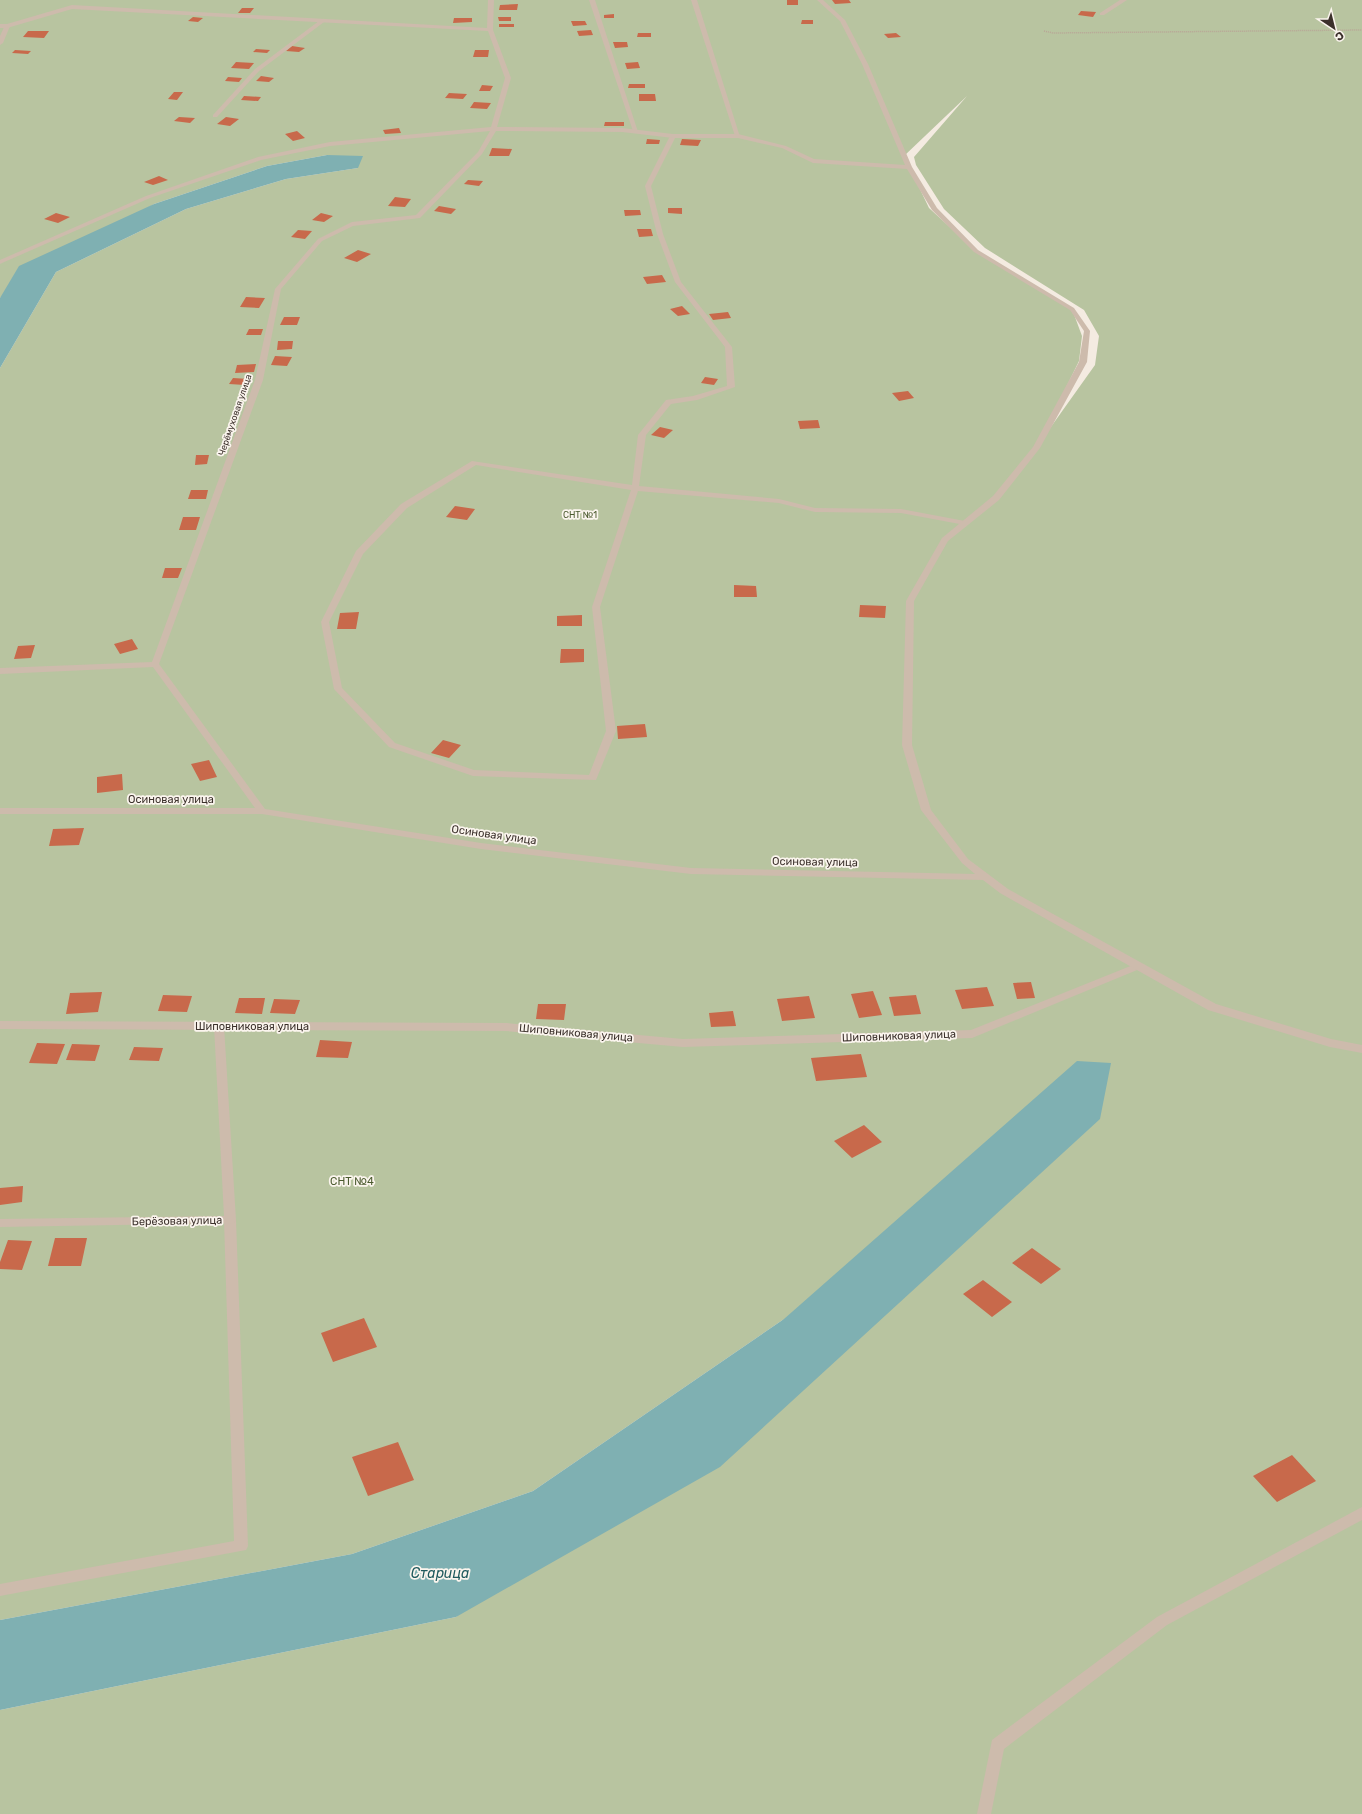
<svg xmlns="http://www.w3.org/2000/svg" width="1362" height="1814" viewBox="0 0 1362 1814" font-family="Rubik,sans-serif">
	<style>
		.green { fill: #b8c4a0; fill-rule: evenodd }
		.water { fill: #7fb0b2 }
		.building { fill: #c8694b }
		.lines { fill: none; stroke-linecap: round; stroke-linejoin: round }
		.path { stroke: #b9a596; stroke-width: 1.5; stroke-dasharray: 1 1; stroke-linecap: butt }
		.service { fill: #cdbbac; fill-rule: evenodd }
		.minor { fill: #cdbbac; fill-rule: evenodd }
		.labels { text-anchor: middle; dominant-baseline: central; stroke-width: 3.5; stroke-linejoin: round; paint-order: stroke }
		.far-street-label { font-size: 9px; fill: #3b302b; stroke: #fbf5ee }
		.far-park-label { font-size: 9px; fill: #4a5a2e; stroke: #fbf5ee }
		.street-label { font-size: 11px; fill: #3b302b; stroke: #fbf5ee }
		.park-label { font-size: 11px; fill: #4a5a2e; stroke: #fbf5ee }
		.near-water-label { font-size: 14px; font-style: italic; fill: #1f5a5e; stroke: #fbf5ee }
	</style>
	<rect width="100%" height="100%" fill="#f4ebe1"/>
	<path class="green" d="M0 0H1362V1814H0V1710L456 1617 784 1319 533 1491 352 1554 0 1620V368L56 272 186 209 286 179 358 168 327 155 267 166 154 204 0 298ZM967 96 914 157 916 165 944 209 985 248 1084 310 1099 336 1095 365 1038 445 1079 361 1082 336 1072 309 976 251 929 208 904 156Z"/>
	<path class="water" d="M327 155 363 156 358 168 286 179 186 209 56 272 0 368V298L19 266 154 204 267 166Z
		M1077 1061 1111 1063 1100 1119 720 1467 456 1617 0 1710V1620L352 1554 533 1491 784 1319Z"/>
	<path class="building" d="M787 0H798V5H787Z
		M832 0H849L851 3 835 4Z
		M518 4 517 10H499L500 5Z
		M242 8H254L250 13H238Z
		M1081 11 1096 12 1093 17 1078 15Z
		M614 14V18H604V15Z
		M193 17 203 18 198 22 188 21Z
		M498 17H511V21H499Z
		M454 18H472V22L453 23Z
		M802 20H813V24H801Z
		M571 21H585L587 25 573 26Z
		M499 24H514V27H499Z
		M591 30 593 35 579 36 577 31Z
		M28 31H49L44 38 23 37Z
		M638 33H651V37H637Z
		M896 33 901 37 888 38 884 34Z
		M613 42H627L628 47 615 48Z
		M292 46 305 48 299 52 286 51Z
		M256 49 270 50 267 53 253 52Z
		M15 50 31 51 28 54 12 53Z
		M475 50H489L488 57H473Z
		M236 62 254 63 249 69 231 68Z
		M638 62 640 68 627 69 625 63Z
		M261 76 274 78 269 82 256 81Z
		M228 77 242 78 239 82 225 81Z
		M629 84H645V88H628Z
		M482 85 493 86 490 91H479Z
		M174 92H183L177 100 168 99Z
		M449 93 467 94 463 99 445 98Z
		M639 94H655L656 101H639Z
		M244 96 261 97 258 101 241 100Z
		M474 102 491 103 487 109 470 108Z
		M179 117 195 118 190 123 174 121Z
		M226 117 239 119 230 126 217 124Z
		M605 122H624V126H604Z
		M399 128 401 133 385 134 383 130Z
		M297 131 305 138 293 141 285 134Z
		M647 139 660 140 659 144H646Z
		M682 139 701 140 698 146 680 145Z
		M492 148 512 149 509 156H489Z
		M159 176 168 180 153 185 144 182Z
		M468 180 483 181 479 186 464 184Z
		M395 197 411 199 405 207 388 206Z
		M439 206 456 209 451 214 434 211Z
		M668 208H682V214L668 213Z
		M624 210H640L641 215 625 216Z
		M56 213 70 217 58 223 44 219Z
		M321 213 333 216 324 222 312 220Z
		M637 229H651L653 236 639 237Z
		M298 230 312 231 305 239 291 237Z
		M358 250 371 254 357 262 344 258Z
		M662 275 666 282 647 284 643 277Z
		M246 297 265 298 259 308 240 307Z
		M682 306 690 314 678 316 670 309Z
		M728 312 731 318 713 320 709 314Z
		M284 317H300L297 325H280Z
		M249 329H263L261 335H246Z
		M278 341H293L292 349 277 350Z
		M275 356 292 357 287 366 271 365Z
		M256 364 254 372 235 373 237 365Z
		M705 377 718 379 714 385 701 383Z
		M233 378 249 379 245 385 229 384Z
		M908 391 914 398 899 401 892 393Z
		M818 420 820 428 800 429 798 421Z
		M660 427 673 430 664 438 651 435Z
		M196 455H209L207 464 195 465Z
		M191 490H208L206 499H188Z
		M455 506 475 509 467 520 446 517Z
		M183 517H200L196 530H179Z
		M165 568H182L178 578H162Z
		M734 585 756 586 757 597H734Z
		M860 605 886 606 885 618 859 617Z
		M359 612 356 629H337L340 613Z
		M582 615V626H557V616Z
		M132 639 138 649 120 654 114 644Z
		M35 645 31 658 14 659 18 646Z
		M561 649H584V662L560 663Z
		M645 724 647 737 618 739 617 726Z
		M443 740 461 745 449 758 431 753Z
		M209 760 217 777 200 781 191 764Z
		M122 774 123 790 97 793V777Z
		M84 828 79 845 49 846 53 829Z
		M1031 982 1035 998 1017 999 1013 983Z
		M987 987 994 1006 962 1009 955 990Z
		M873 991 882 1015 859 1018 851 994Z
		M102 992 98 1012 66 1014 70 993Z
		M163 995 192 996 187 1012 158 1011Z
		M916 995 921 1014 894 1016 889 997Z
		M809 996 815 1018 782 1021 777 999Z
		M239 998H265L262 1014 235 1013Z
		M274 999 300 1000 295 1014 270 1013Z
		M538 1004H566L564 1020 536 1019Z
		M733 1011 736 1026 711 1027 709 1013Z
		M320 1040 352 1042 348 1058 316 1057Z
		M37 1043 65 1044 57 1064 29 1063Z
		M72 1044 100 1045 95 1061 66 1060Z
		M134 1047 163 1048 159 1061 129 1060Z
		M861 1054 867 1077 816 1081 811 1058Z
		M864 1125 882 1142 852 1158 834 1141Z
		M23 1186 22 1202 0 1205V1188Z
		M55 1238H87L81 1266H48Z
		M8 1240 32 1241 22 1270 0 1269V1262Z
		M1032 1248 1061 1269 1041 1284 1012 1263Z
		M983 1280 1012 1302 992 1317 963 1294Z
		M364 1318 377 1347 333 1362 321 1333Z
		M398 1442 414 1480 368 1496 352 1457Z
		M1292 1455 1316 1481 1277 1502 1253 1476Z"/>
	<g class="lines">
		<path class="path" d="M1044 31 1053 33 1362 30"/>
		<path class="service" d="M589 0H595L638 132 633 131Z
			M691 0H697L740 137 735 136Z
			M319 21 324 22 259 71 217 117H213V115L255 69Z
			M5 25 10 26 3 43 0 45V36Z
			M673 134 676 136 651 186 663 234 681 282 732 347 735 387 697 400 671 404 646 435 639 486 779 499 815 508 901 509 965 521 969 523 965 525 901 513 815 512 779 503 638 491 600 607 616 731 596 780 473 776 389 747 334 689 321 622 356 551 401 504 472 461 632 485 638 435 666 400 693 396 727 386 725 347 675 282 657 234 645 186 670 136ZM476 465 631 490 592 607 606 731 589 775 474 770 395 743 342 688 329 622 363 554 407 508Z
			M1138 963 1142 964 1143 966 1142 968 972 1038 683 1047 506 1031 0 1029V1021L506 1023 683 1039 971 1030Z
			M230 1216 234 1217 236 1220 248 1546 246 1550 0 1596V1584L234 1541 224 1220 226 1217Z"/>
		<path class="minor" d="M488 0H494L493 30 511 78 497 127 622 128 673 134H738L786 146 814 159 905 165 862 64 840 21 817 0H823L845 20 868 64 912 167 937 208 978 250 1074 308 1090 331 1087 362 1040 448 999 500 948 541 914 601 912 745 931 810 968 859 1008 889 1216 1004 1331 1039 1362 1045V1053L1330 1047 1208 1010 1000 893 983 880 691 874 481 849 262 814H0V808H255L153 667 0 674V668L152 662 255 380 275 289 318 239 352 222 416 215 478 152 490 131 330 146 261 160 150 198 2 263 0 264V260L146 196 258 157 330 142 491 127 505 78 488 31 72 9 7 28H0V24H7L72 5 487 28ZM496 131 622 132 673 138H738L782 148 813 163 907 169 932 210 974 252 1070 310 1084 331 1079 362 1033 447 993 496 942 538 906 601 902 745 921 810 962 863 975 874 691 868 481 843 265 809 159 664 263 380 281 289 322 241 353 226 420 218 482 154Z
			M1120 0H1127L1104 15H1100V13Z
			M219 1022 224 1026 236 1220 234 1223 0 1227V1219L224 1216 214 1026Z
			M1362 1507V1520L1167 1625 1004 1749 991 1814H977L992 1740 1157 1617Z"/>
	</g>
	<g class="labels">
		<g class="far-street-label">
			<text transform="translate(235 415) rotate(-71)">Черёмуховая улица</text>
		</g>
		<g class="far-park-label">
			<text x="580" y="515">СНТ №1</text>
		</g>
		<g class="street-label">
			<text x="171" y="799">Осиновая улица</text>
			<text transform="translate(494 835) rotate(8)">Осиновая улица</text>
			<text transform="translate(815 862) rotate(1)">Осиновая улица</text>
			<text x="252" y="1026">Шиповниковая улица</text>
			<text transform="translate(576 1033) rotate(5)">Шиповниковая улица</text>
			<text transform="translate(899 1036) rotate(-2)">Шиповниковая улица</text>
			<text transform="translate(177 1221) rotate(-1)">Берёзовая улица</text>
		</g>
		<g class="park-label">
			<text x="352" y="1181">СНТ №4</text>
		</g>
		<g class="near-water-label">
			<text x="440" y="1573">Старица</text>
		</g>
	</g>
	<g transform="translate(1334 28) rotate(145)" stroke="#fbf5ee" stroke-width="3" paint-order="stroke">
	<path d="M0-3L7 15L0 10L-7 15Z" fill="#3b302b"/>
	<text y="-6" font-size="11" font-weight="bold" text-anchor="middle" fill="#3b302b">С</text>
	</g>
</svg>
